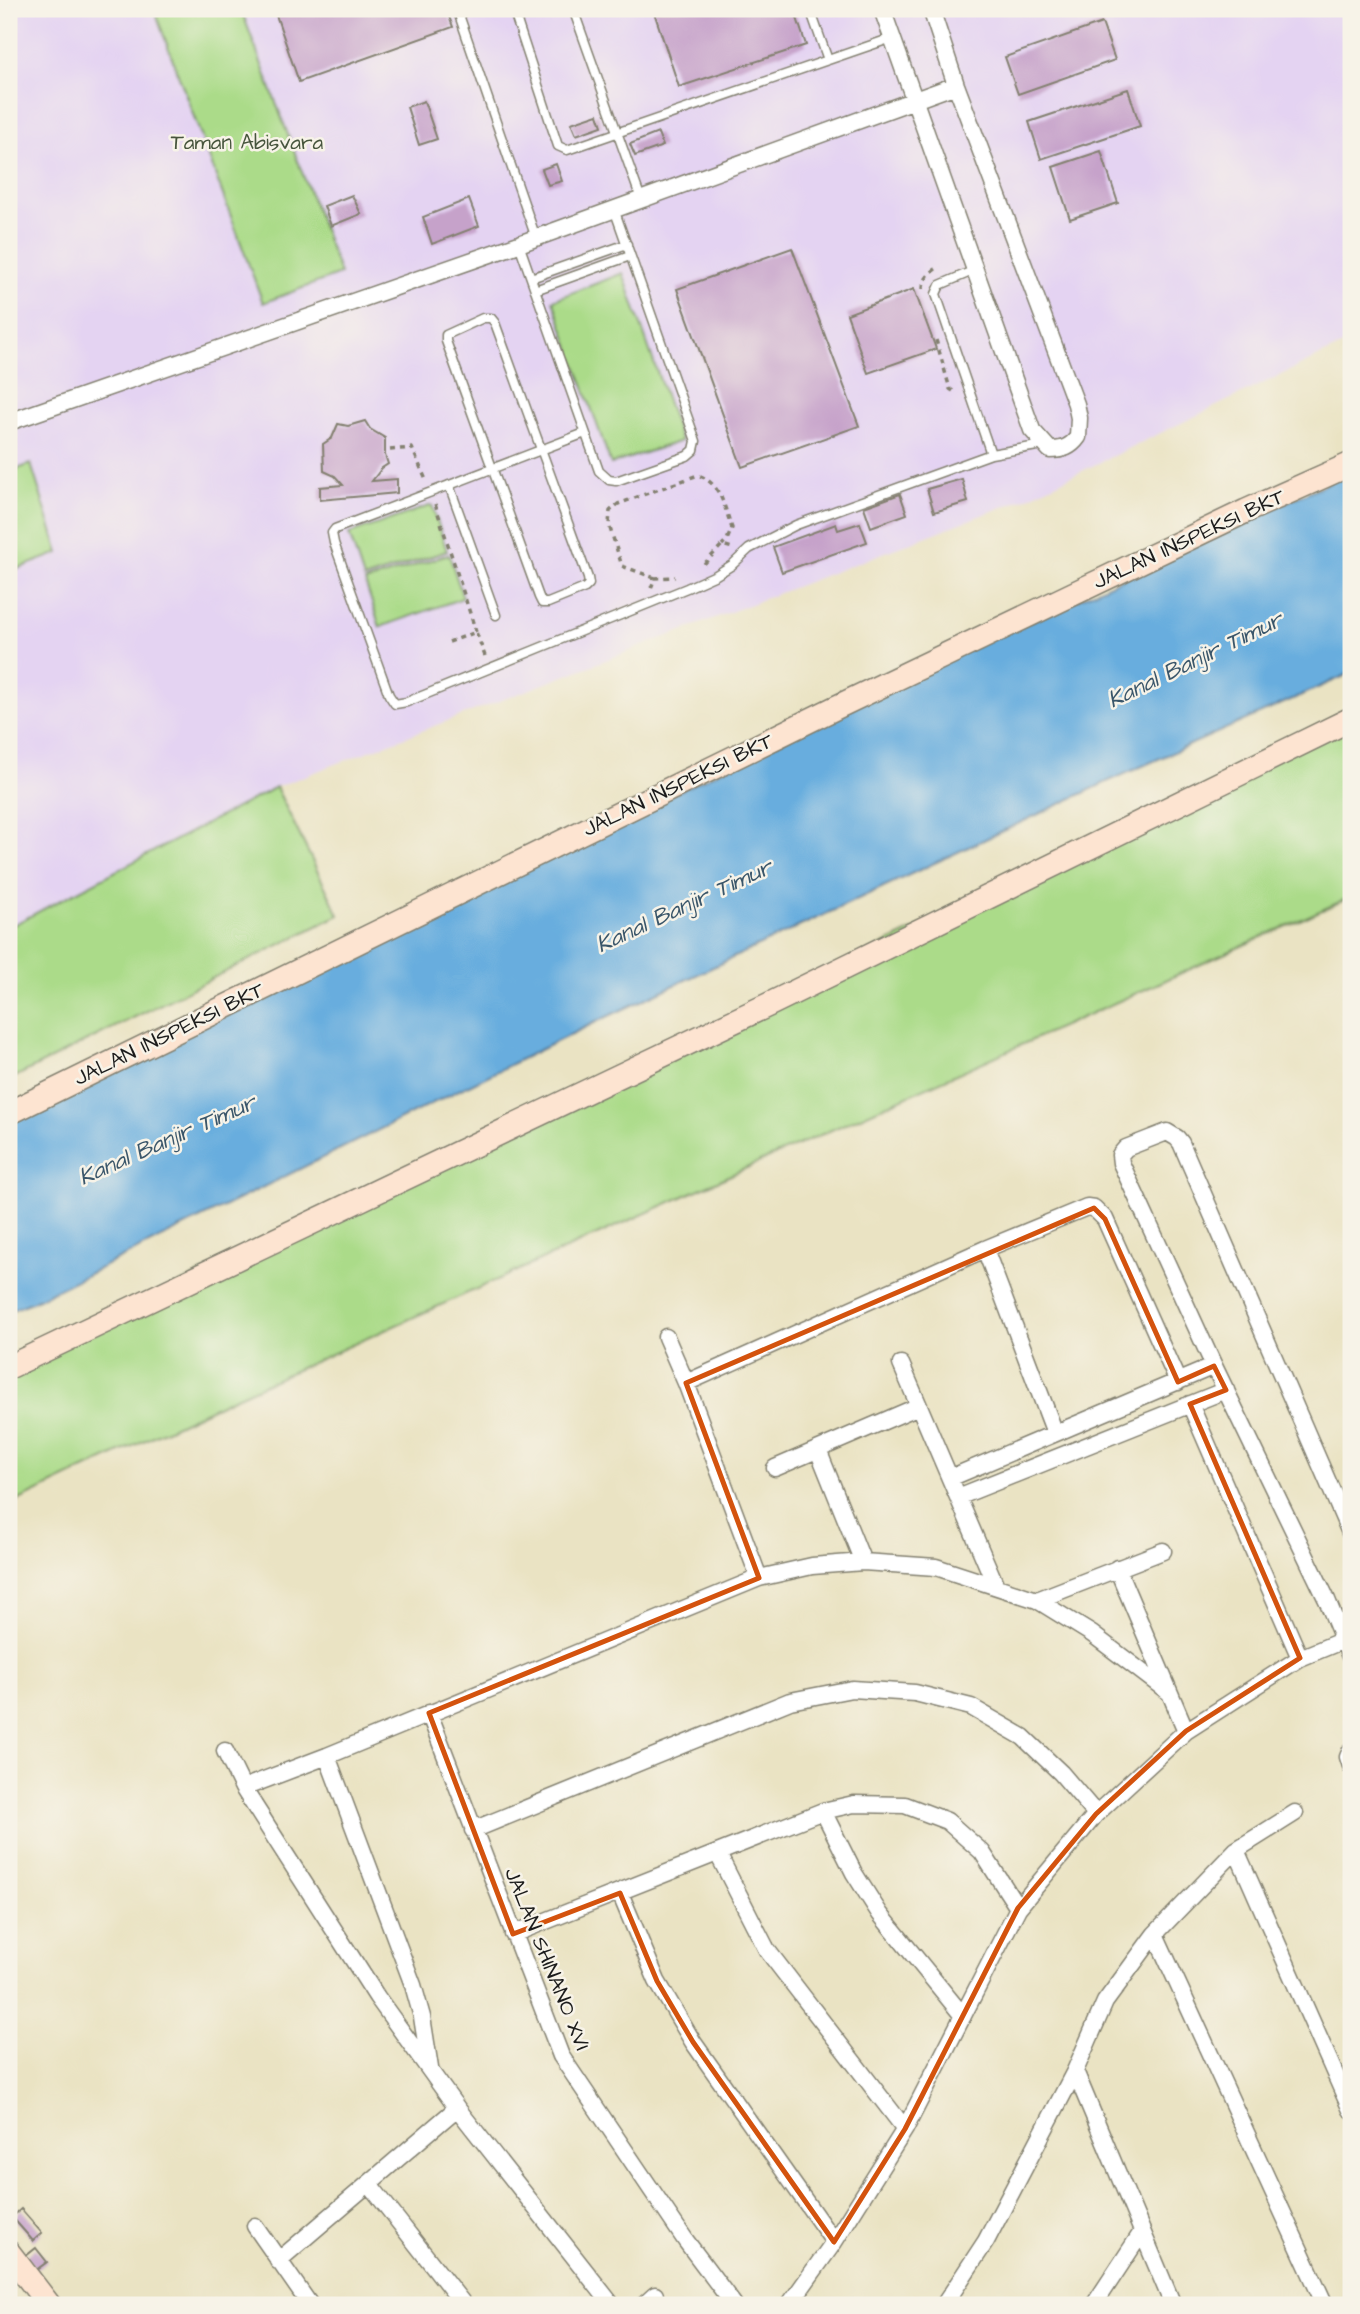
<svg xmlns="http://www.w3.org/2000/svg" width="1360" height="2314" viewBox="0 0 1360 2314" font-family="'Architects Daughter',sans-serif">
	<style>
		.built { fill: #e4d3f2 }
		.green { fill: #abdb89; stroke: #647c52; stroke-width: 2 }
		.water { fill: #68adde; stroke: #42647d; stroke-width: 2 }
		.building { fill: #c6a2ca }
		.lines { fill: none; stroke-linecap: round; stroke-linejoin: round }
		.lane-casing { stroke: #838070; stroke-width: 11 }
		.street-casing { stroke: #838070; stroke-width: 19 }
		.secondary-casing { stroke: #838070; stroke-width: 26 }
		.path { stroke: #838070; stroke-width: 3.5; stroke-dasharray: 5 5; stroke-linecap: butt }
		.lane { stroke: #fff; stroke-width: 8 }
		.street { stroke: #fff; stroke-width: 16 }
		.secondary { stroke: #fde4d1; stroke-width: 23 }
		.marked { fill: none; stroke: #d4530e; stroke-width: 5; stroke-linejoin: round }
		.labels { text-anchor: middle; dominant-baseline: central; stroke-width: 5; stroke-linejoin: round; paint-order: stroke }
		.park-label { font-size: 21px; fill: #47553d; stroke: #f7f3e8 }
		.street-label { font-size: 21px; fill: #1c1c1c; stroke: #f7f3e8 }
		.water-label { font-size: 23px; font-style: italic; fill: #3a566a; stroke: #f7f3e8 }
	</style>
	<rect width="100%" height="100%" fill="#f7f3e8"/>
	<filter id="ink" filterUnits="userSpaceOnUse"><feTurbulence type="fractalNoise" baseFrequency=".0143" numOctaves="2"/><feDisplacementMap in="SourceGraphic" scale="14" xChannelSelector="R" yChannelSelector="G"/><feConvolveMatrix kernelMatrix="1 2 1 2 8 2 1 2 1" color-interpolation-filters="sRGB"/></filter>
	<filter id="wash" filterUnits="userSpaceOnUse"><feTurbulence type="fractalNoise" baseFrequency=".00686" numOctaves="4" result="noise"/><feDisplacementMap in="SourceGraphic" scale="28" xChannelSelector="R" yChannelSelector="G"/><feGaussianBlur stdDeviation="1.57" result="paint"/><feColorMatrix in="noise" values="0 0 0 0 0 0 0 0 0 0 0 0 0 0 0 0 0 1.4 0 .05"/><feComposite in="paint" operator="in"/></filter>
	<g filter="url(#wash)">
		<rect width="100%" height="100%" fill="#eae3c3"/>
		<path class="built" d="M9 9H1351V341L1026 498 276 787 9 927Z"/>
		<path class="green" d="M154 9H241L340 274 263 303Z
			M623 273 681 441 611 464 553 300Z
			M31 464 59 553 9 572V472Z
			M432 505 447 551 364 579 349 534Z
			M449 554 463 598 380 627 365 582Z
			M1351 719V897L229 1400 9 1505V1366Z
			M276 787 339 915 9 1080V927Z"/>
		<path class="water" d="M1351 472V673L1109 781 596 1022 32 1302 9 1311V1121L917 674Z"/>
		<g id="blocks">
			<path class="building" d="M274 9H446L453 27 299 82Z
				M653 9H794L806 45 679 87Z
				M1102 23 1115 60 1018 94 1005 57Z
				M1128 89 1140 126 1041 159 1029 122Z
				M424 101 437 139 419 145 407 107Z
				M598 114 602 126 576 135 571 123Z
				M658 133 663 146 635 156 630 144Z
				M1101 151 1118 203 1070 219 1053 167Z
				M556 164 562 181 548 185 542 169Z
				M352 195 361 214 331 226 324 206Z
				M469 199 479 226 432 244 423 217Z
				M792 248 859 426 742 467 677 289Z
				M914 289 936 349 868 373 847 314Z
				M365 421 370 429 385 438V455L388 464 382 468 372 481 397 479V493L320 500V487L343 485 335 476 324 471 323 444 332 438 338 424 348 426Z
				M962 479 968 502 934 512 927 489Z
				M900 494 907 514 871 527 864 507Z
				M860 523 867 542 782 572 773 547 836 524 838 530Z
				M21 2209 42 2233 33 2241 12 2217Z
				M36 2248 47 2262 36 2270 26 2256Z"/>
		</g>
	</g>
	<g filter="url(#ink)">
		<use href="#blocks" fill-opacity="0" stroke="#838070" stroke-width="2"/>
		<g class="lines">
			<defs>
				<path id="lane" d="M457 9 536 238
					M513 9 558 146 567 150 892 38
					M573 9 641 199
					M810 9 828 60
					M519 244 599 471 609 480 616 481 687 456 694 450 696 441 614 209
					M975 270 940 285 936 294 991 454
					M531 278 627 244
					M535 290 630 256
					M483 318H491L495 323 588 578 589 584 585 588 548 603H542L539 597 446 341V335Z
					M585 433 335 529 332 533 334 543 389 695 395 704 407 702 687 588 716 575 732 565 749 549 796 525 991 454 1043 445
					M449 485 496 615"/>
				<path id="street" d="M882 9 1032 430 1050 450C1063 450 1071 447 1078 437L1079 418 1076 404 956 85 931 9
					M9 422 519 244 956 85
					M985 1249 1055 1433
					M666 1337 686 1383 759 1578
					M901 1364 996 1586
					M686 1383 985 1249 1087 1207 1094 1208 1105 1219 1178 1382
					M818 1450 863 1562
					M775 1468 919 1406
					M950 1478 1214 1366
					M958 1497 1226 1390
					M1351 1535 1181 1143 1177 1138 1167 1132 1126 1148 1120 1155 1121 1163 1214 1366 1327 1600 1351 1659
					M1117 1568 1186 1731
					M1037 1600 1163 1551
					M1300 1658 1351 1637
					M429 1713 561 2056 686 2241 734 2305
					M1351 1750 1348 1757 1351 1766
					M225 1751 243 1788 377 1997 457 2108 612 2305
					M327 1756 413 1985 422 2017 430 2068
					M243 1788 327 1756 759 1578 812 1566 863 1562 936 1567 1037 1600 1092 1634 1167 1691
					M823 1811 854 1873 880 1914 963 2016
					M473 1830 790 1701 852 1689 915 1693 971 1707 1023 1737 1061 1773 1096 1814
					M1236 1850 1351 2110
					M718 1854 767 1950 905 2129
					M620 1893 657 1981 693 2042 834 2242
					M513 1934 823 1811 854 1804 905 1805 947 1821 982 1852 1018 1908
					M1155 1934 1325 2305
					M1075 2071 1173 2305
					M370 2185 464 2305
					M255 2226 310 2305
					M278 2261 457 2108
					M644 2305 655 2295
					M789 2305 834 2242 905 2129 1018 1908 1096 1814 1186 1731 1300 1658 1190 1404
					M944 2305 986 2241 1075 2071 1105 2002 1155 1934 1236 1850 1295 1813
					M1094 2305 1142 2232"/>
				<path id="secondary" d="M9 1113 837 707 1246 511 1351 464
					M9 1367 768 1005 1351 719
					M9 2253 49 2305"/>
			</defs>
			<use href="#lane" class="lane-casing"/>
			<use href="#street" class="street-casing"/>
			<use href="#secondary" class="secondary-casing"/>
			<path class="path" d="M923 289C923 278 931 272 940 266
				M936 340 950 389 953 391
				M390 450 412 448 426 480
				M435 504 476 632
				M704 564 722 545 733 548
				M655 578 622 566 609 525 610 511 618 504 698 475C721 483 724 507 732 528L727 540 722 545
				M651 588 655 578 675 577
				M449 642 476 632 485 656"/>
			<use href="#lane" class="lane"/>
			<use href="#street" class="street"/>
			<use href="#secondary" class="secondary"/>
		</g>
	</g>
	<path class="marked" d="M1094 1208 1105 1219 1178 1382 1214 1366 1226 1390 1190 1404 1300 1658 1186 1731 1096 1814 1018 1908 905 2129 834 2242 693 2042 657 1981 620 1893 513 1934 429 1713 759 1578 686 1383Z"/>
	<g class="labels">
		<g class="park-label">
			<text x="247" y="142">Taman Abisvara</text>
		</g>
		<g class="street-label">
			<text transform="translate(1189 539) rotate(-25)">JALAN INSPEKSI BKT</text>
			<text transform="translate(678 785) rotate(-26)">JALAN INSPEKSI BKT</text>
			<text transform="translate(169 1034) rotate(-26)">JALAN INSPEKSI BKT</text>
			<text transform="translate(547 1959) rotate(68)">JALAN SHINANO XVI</text>
		</g>
		<g class="water-label">
			<text transform="translate(1195 660) rotate(-26)">Kanal Banjir Timur</text>
			<text transform="translate(684 906) rotate(-25)">Kanal Banjir Timur</text>
			<text transform="translate(167 1140) rotate(-24)">Kanal Banjir Timur</text>
		</g>
	</g>
	<rect width="1360" height="2314" fill="none" stroke="#f7f3e8" stroke-width="35"/>
</svg>
